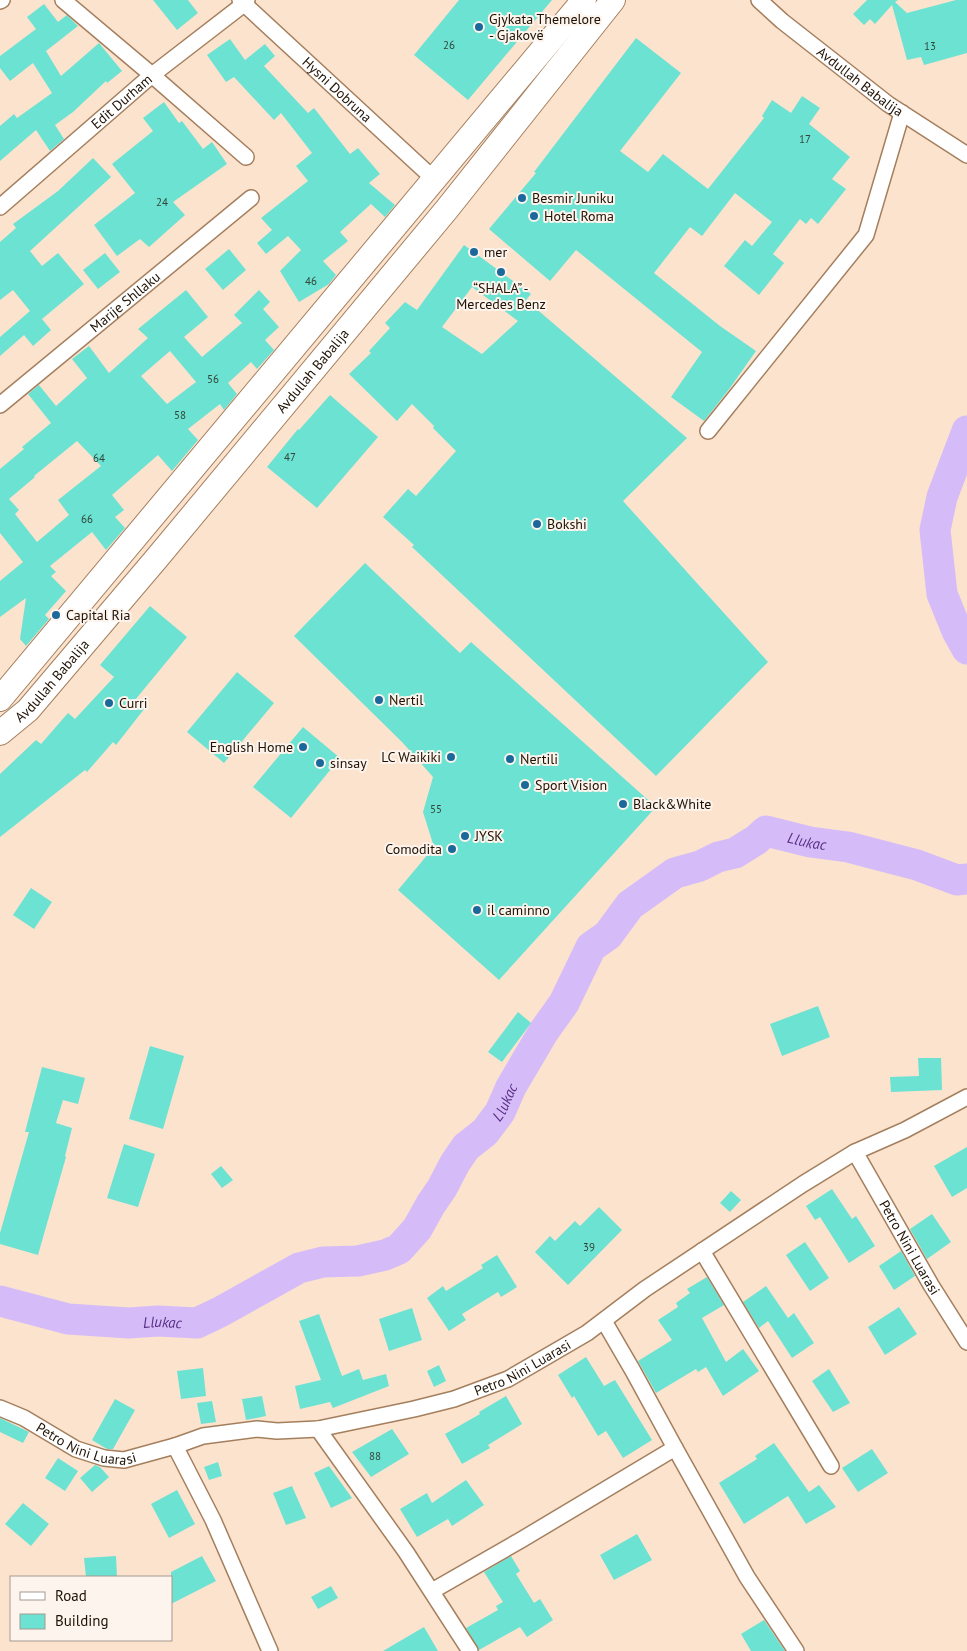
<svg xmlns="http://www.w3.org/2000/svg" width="967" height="1651" viewBox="0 0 967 1651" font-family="'PT Sans',sans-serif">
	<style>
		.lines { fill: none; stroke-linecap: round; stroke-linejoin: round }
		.river { stroke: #d5bcf9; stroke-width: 31 }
		.building { fill: #6ce2d2; fill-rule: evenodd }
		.minor-casing { stroke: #a47f5d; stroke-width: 18 }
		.primary-casing { stroke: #a47f5d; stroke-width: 26 }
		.minor { stroke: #fff; stroke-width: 15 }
		.primary { stroke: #fff; stroke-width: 24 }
		.poi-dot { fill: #1b689b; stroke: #fcf4ed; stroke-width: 2 }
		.labels { text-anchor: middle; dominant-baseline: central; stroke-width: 4; stroke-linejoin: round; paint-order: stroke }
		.number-label { font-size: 11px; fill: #324538 }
		.poi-label { font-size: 14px; fill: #1f1104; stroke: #fcf4ed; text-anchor: start }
		.street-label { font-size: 14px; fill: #1f1104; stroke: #fcf4ed }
		.water-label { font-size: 15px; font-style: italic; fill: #582e84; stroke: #fcf4ed }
	</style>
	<rect width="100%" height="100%" fill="#fce3ce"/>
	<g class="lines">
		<g class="river">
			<path d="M967 431 942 497 935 530 942 594 957 631 967 649"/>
			<path id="s1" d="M0 1301 68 1319 129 1323 158 1321 197 1323 220 1312 299 1268 323 1262 358 1261 385 1255 399 1249 417 1229 431 1204 442 1188 455 1163 466 1147 485 1132 500 1112 511 1087 544 1031 564 1003 591 947 608 935 630 905 675 873 700 866 718 857 735 853 756 840 766 831 810 842 848 847 917 865 957 880 967 879"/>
		</g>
	</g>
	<path class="building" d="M153 0H188L198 13 177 30Z
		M459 0H552L468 100 414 55Z
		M867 0H898L895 2 907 13 956 0H967V53L924 65 921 57 907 60 892 5 875 24 870 19 864 25 853 14Z
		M44 4 58 22 67 15 78 26 46 51 61 76 99 43 122 71 107 83 106 81 73 112 55 125 64 139 50 151 36 130 0 161V126L14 114 17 118 52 93 33 63 10 81 0 68V56L36 29 27 17Z
		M636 38 681 73 620 151 648 172 663 154 708 189 764 118 762 116 772 100 791 113 802 96 820 108 809 124 850 157 832 179 846 189 818 224 811 218 806 224 800 219 773 254 784 263 759 295 724 266 745 240 752 246 772 222 735 193 702 236 690 227 654 273 720 326 756 351 730 388 704 421 671 397 702 352 576 250 550 281 489 229 536 173 534 172Z
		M230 39 245 60 265 44 275 56 264 66 308 113 314 108 350 154 358 148 380 174 369 183 395 205 385 217 371 204 340 232 348 241 323 261 336 275 329 284 299 302 280 271 301 250 288 236 266 254 257 243 272 230 261 218 308 181 296 166 312 153 281 113 274 120 234 77 226 82 207 55Z
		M164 102 179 123 182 121 203 149 212 142 227 164 173 202 185 215 149 247 140 239 117 256 94 225 135 193 112 164 153 131 143 118Z
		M93 158 111 177 30 251 42 266 58 253 84 284 42 319 51 330 33 346 24 335 0 356V337L30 311 13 290 0 300V242L16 228 13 224 58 191Z
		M464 245 531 294 526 300 687 438 623 501 768 662 656 776 412 547 414 545 383 517 408 489 416 496 456 451 433 428 434 426 412 404 397 421 349 374 371 353 369 351 390 328 385 323 405 302 417 310ZM472 287 518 321 482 354 442 327Z
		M229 249 246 270 223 290 205 269Z
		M105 253 120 272 98 289 83 270Z
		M186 290 208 317 184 337 202 357 242 323 234 315 259 290 270 302 263 309 279 327 265 340 274 350 257 369 251 362 228 383 237 394 224 410 220 404 188 429 198 440 172 471 158 455 112 495 124 510 115 517 125 528 106 550 92 532 50 566 56 572 51 576 66 591 45 615 49 619 26 646 20 639 26 598 0 617V581L23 562 0 533V469L24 449 22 447 51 423 28 394 39 385 56 406 87 378 72 359 89 346 109 373 148 338 138 329ZM170 351 196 382 167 404 141 376ZM77 441 101 466 58 500 69 515 37 542 15 514 19 510 9 499 35 477 34 476Z
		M330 395 378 437 317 508 267 467 298 429 299 430Z
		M365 563 460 653 471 642 656 807 499 980 398 890 434 847 423 812 433 777 402 742 294 636Z
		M150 606 187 637 135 700 145 708 116 745 113 742 87 772 85 770 0 837V774L36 740 41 744 68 713 75 719 114 677 100 665Z
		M237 672 274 703 224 763 187 732Z
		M303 727 340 758 291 818 253 787Z
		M31 888 52 902 34 929 13 915Z
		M818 1006 830 1037 782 1056 770 1024Z
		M518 1012 531 1023 502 1062 488 1052Z
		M150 1046 184 1056 163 1129 129 1119Z
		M918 1058H941L942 1090 891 1092 890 1077 919 1076Z
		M42 1067 85 1078 78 1104 63 1100 56 1123 72 1128 65 1156 66 1157 38 1255 0 1244V1233L29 1132H25Z
		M124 1144 155 1154 138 1207 107 1198Z
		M967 1147V1188L952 1197 934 1166Z
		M221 1166 233 1180 222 1188 211 1174Z
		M832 1189 852 1219 856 1216 875 1246 849 1263 820 1217 815 1220 806 1206Z
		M731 1191 741 1200 730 1212 720 1203Z
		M599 1207 622 1230 568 1285 535 1252 550 1236 555 1241 575 1221 580 1226Z
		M932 1214 951 1242 927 1259 910 1229Z
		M805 1242 829 1278 810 1291 786 1255Z
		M901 1251 915 1276 894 1290 879 1266Z
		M497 1255 517 1287 501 1297 498 1292 462 1314 466 1320 449 1331 427 1298 443 1286 446 1291 483 1268 481 1265Z
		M707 1277 724 1305 702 1318 726 1362 743 1349 759 1371 723 1396 706 1367 698 1372 696 1369 656 1393 638 1361 672 1340 658 1320 678 1307 676 1303 690 1293 687 1289Z
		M766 1286 788 1318 794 1313 814 1343 792 1358 768 1321 759 1328 743 1302Z
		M899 1307 917 1334 885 1355 868 1327Z
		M412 1308 422 1340 389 1351 379 1319Z
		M319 1314 342 1376 359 1369 363 1380 386 1374 389 1386 333 1408 330 1402 300 1409 295 1386 321 1380 299 1321Z
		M586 1357 604 1386 615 1380 652 1440 623 1458 606 1431 598 1436 574 1396 572 1398 558 1375Z
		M439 1365 446 1381 434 1387 427 1371Z
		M203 1368 206 1396 181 1399 177 1371Z
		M829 1369 850 1403 833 1412 812 1381Z
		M262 1396 266 1416 246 1420 242 1399Z
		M506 1396 522 1424 488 1445 490 1448 462 1464 445 1434 480 1414 479 1412Z
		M115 1399 135 1410 113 1449H107L92 1440Z
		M212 1401 216 1422 201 1424 197 1403Z
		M0 1418 29 1432 23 1443 0 1432Z
		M392 1429 409 1454 371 1477 352 1452Z
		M774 1443 809 1492 819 1485 836 1507 806 1524 788 1496 744 1524 719 1483 757 1459 755 1456Z
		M872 1449 888 1473 858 1492 842 1468Z
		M58 1458 78 1471 65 1491 45 1478Z
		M218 1462 222 1476 209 1480 204 1467Z
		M95 1465 100 1467 109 1477 92 1492 80 1478Z
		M329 1466 352 1498 331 1508 314 1473Z
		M466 1480 484 1505 452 1526 448 1519 417 1537 400 1509 427 1493 432 1503Z
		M292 1486 306 1518 286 1525 273 1493Z
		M177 1490 195 1524 169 1538 151 1504Z
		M23 1503 49 1524 31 1546 5 1524Z
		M637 1534 652 1560 614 1580 600 1555Z
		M116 1556 117 1577H86L84 1558Z
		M202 1556 216 1581 171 1604V1572Z
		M511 1556 520 1571 516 1574 534 1603 540 1599 553 1620 527 1637 520 1627 479 1650 466 1628 498 1610 496 1606 503 1602 484 1572Z
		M331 1586 338 1598 318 1609 311 1597Z
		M764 1620 785 1651H751L741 1634Z
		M424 1627 438 1651H383Z"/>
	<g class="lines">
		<defs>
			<g id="minor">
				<path d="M63 0 152 75 246 157"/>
				<path id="s2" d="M240 0 435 180"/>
				<path id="s3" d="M759 0 782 21 888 104 967 155"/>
				<path d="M0 1 2 0"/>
				<path id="s4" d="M0 207 152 75 244 4 247 0"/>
				<path id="s5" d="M0 405 251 198"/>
				<path d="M708 431 866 235 902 113"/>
				<path id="s6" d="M855 1152 931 1285 967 1342"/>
				<path d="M702 1251 831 1466"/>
				<path d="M604 1321 633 1371 675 1448 747 1577 796 1651"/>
				<path id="s7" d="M0 1408 24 1418 76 1449 104 1458 124 1460 175 1446 203 1436 257 1429 277 1431 318 1429 414 1409 454 1399 508 1379 587 1333 645 1289 803 1184 855 1152 905 1130 967 1097"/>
				<path d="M318 1429 406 1552 470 1651"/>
				<path d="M175 1446 213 1520 270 1651"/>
				<path d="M432 1591 521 1540 675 1448"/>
			</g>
			<g id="primary">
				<path d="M0 699 584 0"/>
				<path id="s8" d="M0 733 28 710 157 558 447 209 613 0"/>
			</g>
		</defs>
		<use href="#minor" class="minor-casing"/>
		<use href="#primary" class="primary-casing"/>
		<use href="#minor" class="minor"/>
		<use href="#primary" class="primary"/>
	</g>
	<g class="poi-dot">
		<circle cx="479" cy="27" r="5"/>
		<circle cx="522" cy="198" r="5"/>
		<circle cx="534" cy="216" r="5"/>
		<circle cx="474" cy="252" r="5"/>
		<circle cx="501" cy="272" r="5"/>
		<circle cx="537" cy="524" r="5"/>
		<circle cx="56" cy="615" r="5"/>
		<circle cx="379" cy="700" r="5"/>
		<circle cx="109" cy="703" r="5"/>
		<circle cx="303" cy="747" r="5"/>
		<circle cx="451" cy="757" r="5"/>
		<circle cx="510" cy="759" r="5"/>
		<circle cx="320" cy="763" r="5"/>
		<circle cx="525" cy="785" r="5"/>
		<circle cx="623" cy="804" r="5"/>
		<circle cx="465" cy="836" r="5"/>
		<circle cx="452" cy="849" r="5"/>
		<circle cx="477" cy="910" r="5"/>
	</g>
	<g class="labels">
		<g class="number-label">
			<text x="449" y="45">26</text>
			<text x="930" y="46">13</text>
			<text x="805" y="139">17</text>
			<text x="162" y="202">24</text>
			<text x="311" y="281">46</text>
			<text x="213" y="379">56</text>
			<text x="180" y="415">58</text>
			<text x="290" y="457">47</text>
			<text x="99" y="458">64</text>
			<text x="87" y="519">66</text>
			<text x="436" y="809">55</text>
			<text x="589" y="1247">39</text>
			<text x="375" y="1456">88</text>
		</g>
		<g class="poi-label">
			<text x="489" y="19">Gjykata Themelore<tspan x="489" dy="16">- Gjakovë</tspan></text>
			<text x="532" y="198">Besmir Juniku</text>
			<text x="544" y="216">Hotel Roma</text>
			<text x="484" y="252">mer</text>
			<text x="501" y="288" text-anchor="middle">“SHALA” -<tspan x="501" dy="16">Mercedes Benz</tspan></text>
			<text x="547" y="524">Bokshi</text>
			<text x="66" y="615">Capital Ria</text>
			<text x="389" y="700">Nertil</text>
			<text x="119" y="703">Curri</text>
			<text x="293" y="747" text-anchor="end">English Home</text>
			<text x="441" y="757" text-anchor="end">LC Waikiki</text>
			<text x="520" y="759">Nertili</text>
			<text x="330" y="763">sinsay</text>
			<text x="535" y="785">Sport Vision</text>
			<text x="633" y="804">Black&amp;White</text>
			<text x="475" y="836">JYSK</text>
			<text x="442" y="849" text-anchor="end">Comodita</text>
			<text x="487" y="910">il caminno</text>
		</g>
		<g class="street-label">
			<text stroke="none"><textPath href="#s3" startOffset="130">Avdullah Babalija</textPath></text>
			<text stroke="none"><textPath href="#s2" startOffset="132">Hysni Dobruna</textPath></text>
			<text stroke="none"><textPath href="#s4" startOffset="161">Edit Durham</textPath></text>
			<text stroke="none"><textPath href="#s5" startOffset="162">Marije Shllaku</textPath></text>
			<text stroke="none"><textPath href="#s8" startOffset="479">Avdullah Babalija</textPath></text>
			<text stroke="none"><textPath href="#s8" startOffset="74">Avdullah Babalija</textPath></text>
			<text stroke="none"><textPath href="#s6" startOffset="110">Petro Nini Luarasi</textPath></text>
			<text stroke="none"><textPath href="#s7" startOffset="549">Petro Nini Luarasi</textPath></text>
			<text stroke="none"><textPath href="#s7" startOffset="95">Petro Nini Luarasi</textPath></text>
		</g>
		<g class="water-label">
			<text stroke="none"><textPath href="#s1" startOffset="1036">Llukac</textPath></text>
			<text stroke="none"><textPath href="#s1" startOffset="601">Llukac</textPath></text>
			<text stroke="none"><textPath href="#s1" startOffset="165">Llukac</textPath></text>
		</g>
	</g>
	<rect x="10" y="1576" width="162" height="65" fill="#fcf4ed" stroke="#a49990"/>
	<rect x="20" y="1592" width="25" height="8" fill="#ffffff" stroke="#a49990"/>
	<text x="55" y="1601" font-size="15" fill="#1f1104">Road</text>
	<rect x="20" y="1614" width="25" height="15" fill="#6ce2d2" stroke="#a49990"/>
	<text x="55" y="1626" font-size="15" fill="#1f1104">Building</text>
</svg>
